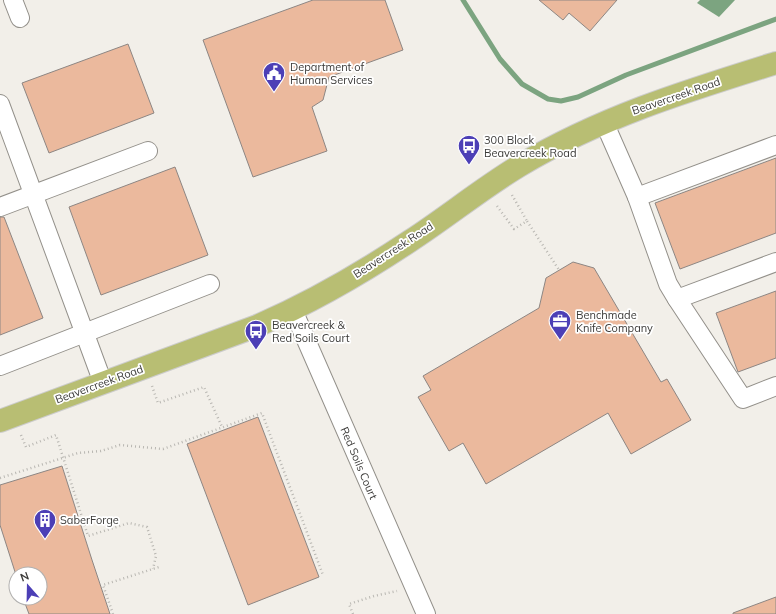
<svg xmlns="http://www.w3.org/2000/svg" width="776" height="614" font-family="Mulish,sans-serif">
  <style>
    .water { fill: #7ca480 }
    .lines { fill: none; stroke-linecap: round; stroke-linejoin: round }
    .stream { stroke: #7ca480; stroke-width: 5 }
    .building { fill: #ebb99d; stroke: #8d8683 }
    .minor-casing { stroke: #93908a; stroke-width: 20 }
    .major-casing { stroke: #cccccb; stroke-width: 24 }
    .path { stroke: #b9b7b2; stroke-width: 2.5; stroke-dasharray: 1 3; stroke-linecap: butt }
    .minor { stroke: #fff; stroke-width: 18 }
    .major { stroke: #b8be73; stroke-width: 22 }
    .labels { text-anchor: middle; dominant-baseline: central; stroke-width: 3.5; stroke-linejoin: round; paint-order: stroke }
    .poi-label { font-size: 11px; fill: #3b3a38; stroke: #fff; text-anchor: start }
    .street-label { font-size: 11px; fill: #3b3a38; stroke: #fff }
  </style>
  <rect width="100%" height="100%" fill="#f2efe9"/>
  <polygon class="water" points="700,0 735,0 719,17 697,3"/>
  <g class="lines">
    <polyline class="stream" points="463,0 500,59 522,84 548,99 561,101 578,97 626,75 776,19"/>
  </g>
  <g class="building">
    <polygon points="313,0 385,0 403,50 329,77 323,100 312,107 327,151 253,177 203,40"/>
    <polygon points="539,0 617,0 590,31 569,13 563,20"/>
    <polygon points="128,44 154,113 49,153 22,83"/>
    <polygon points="776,158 776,233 680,269 655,203"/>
    <polygon points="175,167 208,255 101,295 69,207"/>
    <polygon points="0,217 4,217 43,318 0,335"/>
    <polygon points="573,262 594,268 661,382 667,379 691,420 631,454 608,413 486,484 463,443 449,451 418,397 431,390 423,376 539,308 546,278"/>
    <polygon points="776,291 776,358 738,372 716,313"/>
    <polygon points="258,417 319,577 248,605 187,444"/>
    <polygon points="62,466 92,560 110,614 29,614 23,598 40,598 40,574 16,575 0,525 0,485"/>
    <polygon points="776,597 776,614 733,614 733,613"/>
  </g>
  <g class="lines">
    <g class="minor-casing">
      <g id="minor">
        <polyline points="13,0 20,18"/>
        <polyline points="0,104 103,383"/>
        <polyline points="604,122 637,197 668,284 677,299 743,399 776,386"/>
        <polyline points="637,197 776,145"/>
        <polyline points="0,207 148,151"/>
        <polyline points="677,299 776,262"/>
        <polyline points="293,310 426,614"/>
        <polyline points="0,366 210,284"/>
      </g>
    </g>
    <g class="major-casing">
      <path id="major" d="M0 421 257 326C310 303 362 273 410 241 447 217 481 189 519 166 601 117 686 91 776 63"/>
    </g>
    <g class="path">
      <polyline points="512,195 527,221"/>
      <polyline points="497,206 514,229 527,221 559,270"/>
      <polyline points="152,386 158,403 204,387 222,427"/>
      <polyline points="21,435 26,447 56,435 88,536 129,523 147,527 156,556 153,569"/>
      <polyline points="0,478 78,453 101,451 120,445 163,449 262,413 323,575"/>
      <polyline points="113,614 103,585 159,567"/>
      <polyline points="353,614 349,604 374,596 397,591"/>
    </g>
    <use href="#minor" class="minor"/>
    <use href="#major" class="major"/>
  </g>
  <defs>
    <g id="civic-pin" transform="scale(1.15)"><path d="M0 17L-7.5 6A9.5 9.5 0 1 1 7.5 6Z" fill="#4c3fb6" stroke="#fff"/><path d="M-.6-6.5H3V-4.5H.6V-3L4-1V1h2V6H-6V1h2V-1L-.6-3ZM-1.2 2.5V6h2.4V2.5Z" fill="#fff"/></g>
    <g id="bus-pin" transform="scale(1.15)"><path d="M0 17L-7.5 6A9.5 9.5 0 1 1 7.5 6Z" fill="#4c3fb6" stroke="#fff"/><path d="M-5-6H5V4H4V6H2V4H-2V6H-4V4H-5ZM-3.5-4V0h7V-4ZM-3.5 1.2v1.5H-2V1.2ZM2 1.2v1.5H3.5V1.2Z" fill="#fff"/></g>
    <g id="office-pin" transform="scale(1.15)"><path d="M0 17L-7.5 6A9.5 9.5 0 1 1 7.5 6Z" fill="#4c3fb6" stroke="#fff"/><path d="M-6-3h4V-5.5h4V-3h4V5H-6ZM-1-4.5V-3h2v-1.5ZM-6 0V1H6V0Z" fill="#fff"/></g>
    <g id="building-pin" transform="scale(1.15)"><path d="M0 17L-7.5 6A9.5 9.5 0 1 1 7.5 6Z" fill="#4c3fb6" stroke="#fff"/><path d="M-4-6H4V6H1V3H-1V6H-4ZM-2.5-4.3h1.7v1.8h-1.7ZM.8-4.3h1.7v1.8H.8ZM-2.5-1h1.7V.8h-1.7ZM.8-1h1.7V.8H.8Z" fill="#fff"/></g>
  </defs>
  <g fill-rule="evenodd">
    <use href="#civic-pin" x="274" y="73"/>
    <use href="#bus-pin" x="469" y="146"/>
    <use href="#office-pin" x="560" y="321"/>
    <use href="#bus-pin" x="256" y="331"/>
    <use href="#building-pin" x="45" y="520"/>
  </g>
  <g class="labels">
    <g class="poi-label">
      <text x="290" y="67">Department of<tspan x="290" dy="13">Human Services</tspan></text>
      <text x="484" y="140">300 Block<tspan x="484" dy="13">Beavercreek Road</tspan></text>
      <text x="576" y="315">Benchmade<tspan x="576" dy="13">Knife Company</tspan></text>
      <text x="272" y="325">Beavercreek &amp;<tspan x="272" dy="13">Red Soils Court</tspan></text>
      <text x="60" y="520">SaberForge</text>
    </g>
    <g class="street-label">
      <text transform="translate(676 96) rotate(-19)">Beavercreek Road</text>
      <text transform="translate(393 250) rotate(-33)">Beavercreek Road</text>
      <text transform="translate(99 384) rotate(-20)">Beavercreek Road</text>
      <text transform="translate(359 463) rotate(67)">Red Soils Court</text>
    </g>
  </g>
  <g transform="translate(28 586) rotate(340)"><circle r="19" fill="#ffffff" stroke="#b1b0af"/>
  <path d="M0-3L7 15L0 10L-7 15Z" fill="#4c3fb6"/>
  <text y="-6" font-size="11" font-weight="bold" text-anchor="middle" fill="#3b3a38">N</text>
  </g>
</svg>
